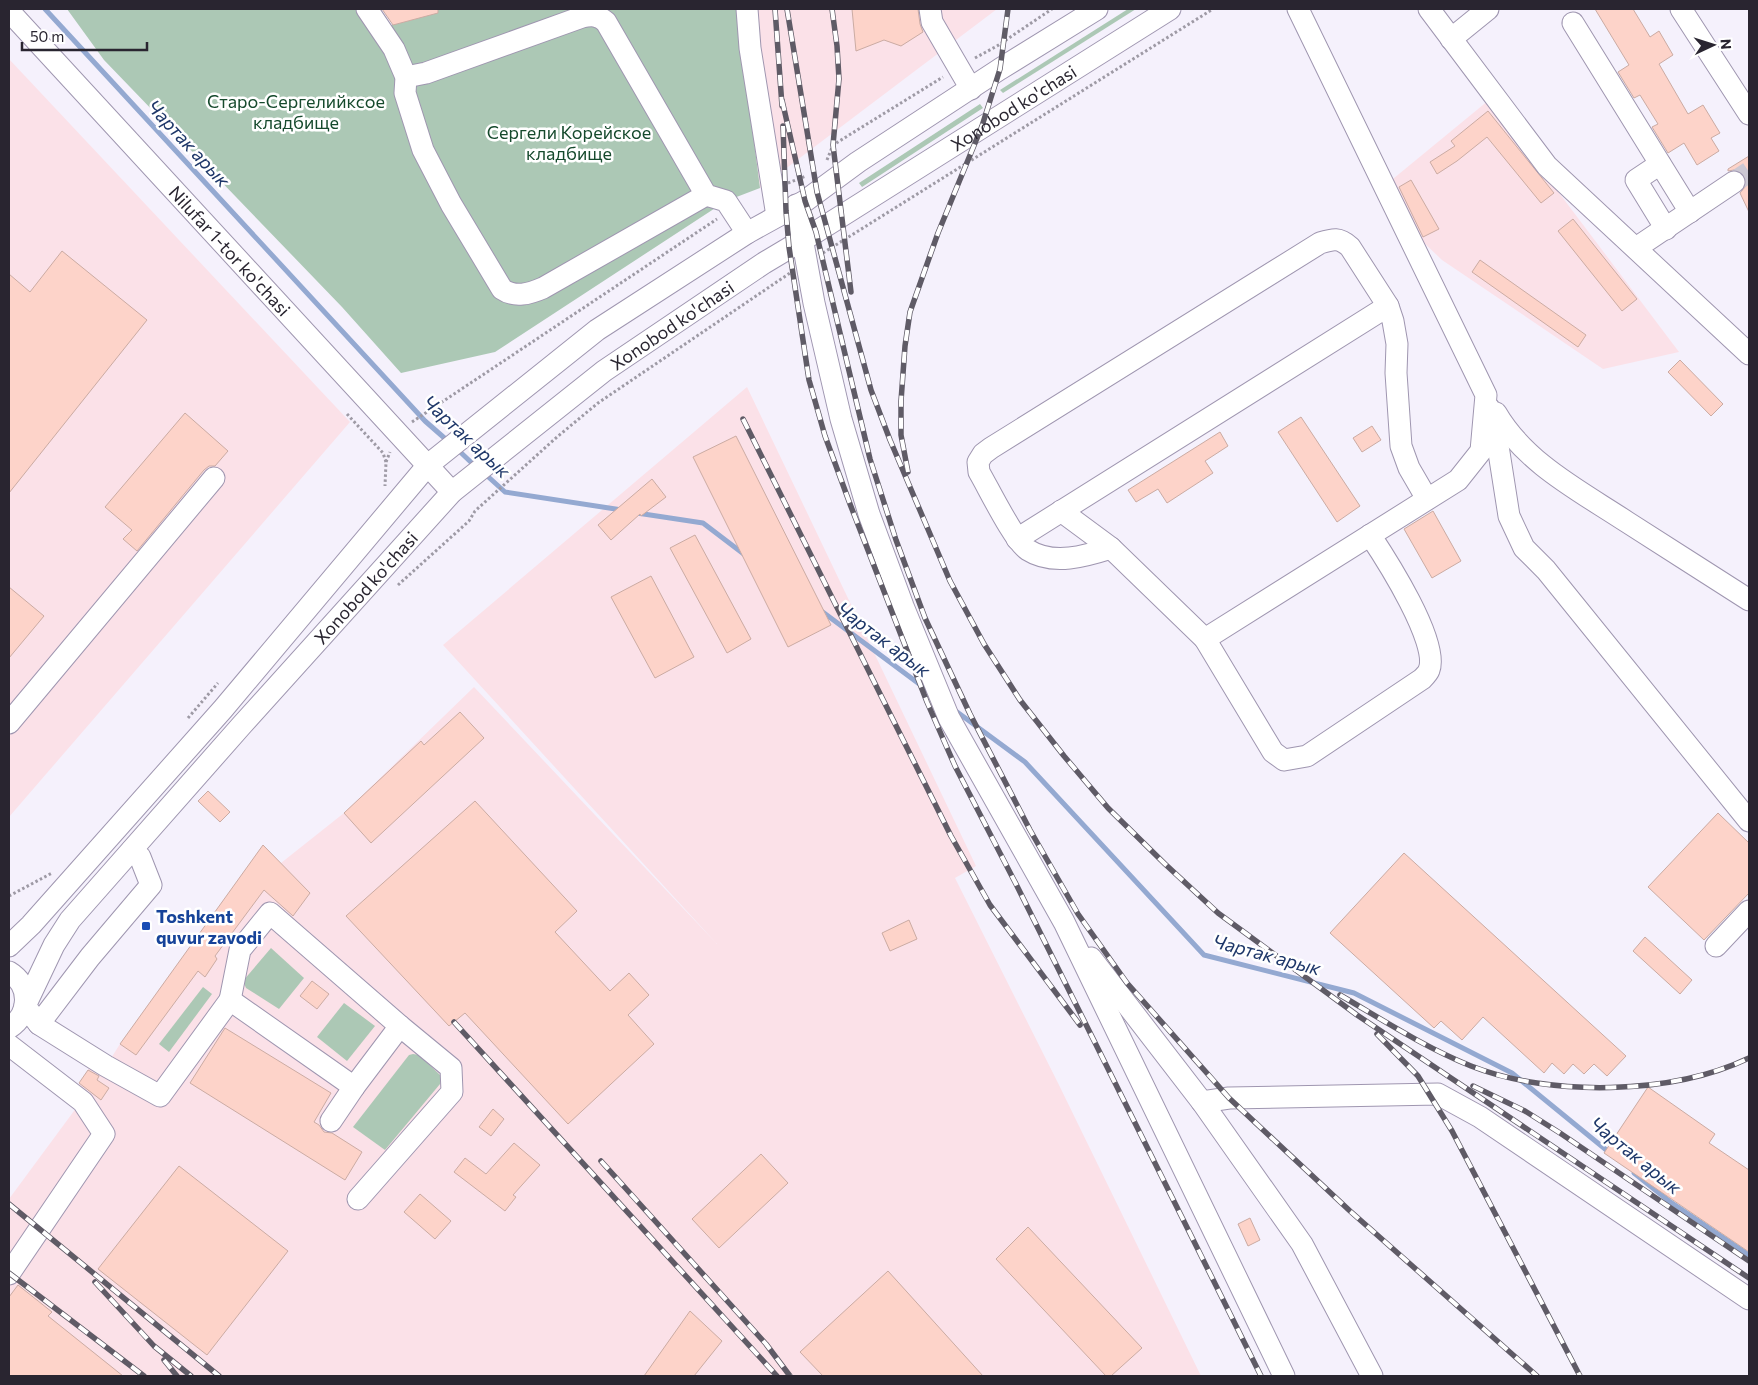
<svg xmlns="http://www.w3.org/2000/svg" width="1758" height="1385" font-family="Commissioner,sans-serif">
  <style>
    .industrial { fill: #fbe1e8 }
    .green { fill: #acc8b5 }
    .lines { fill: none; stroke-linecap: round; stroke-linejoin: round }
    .stream { stroke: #94a9d1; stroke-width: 5 }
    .building { fill: #fdd3c9; stroke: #cbaba3 }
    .minor-tunnel { stroke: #ccc8d3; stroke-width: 21; stroke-dasharray: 21 11; stroke-linecap: butt }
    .minor-casing { stroke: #9f96b0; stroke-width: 23 }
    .path { stroke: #9e9aa5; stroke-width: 3; stroke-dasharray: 2.5 2.5; stroke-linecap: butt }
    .minor { stroke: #fff; stroke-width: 21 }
    .rail-casing { stroke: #5f5b66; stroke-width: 5.5 }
    .rail { stroke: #fff; stroke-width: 4; stroke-dasharray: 11; stroke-linecap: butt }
    .transit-dot { fill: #1a4fb4; stroke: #fff; stroke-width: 2 }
    .labels { text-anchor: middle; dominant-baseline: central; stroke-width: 5; stroke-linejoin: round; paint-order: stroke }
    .park-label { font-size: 18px; fill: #164a2d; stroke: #fff }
    .street-label { font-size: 18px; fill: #292530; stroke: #fff }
    .transit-label { font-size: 18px; font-weight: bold; fill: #164399; stroke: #fff; text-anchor: start }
    .water-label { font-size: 19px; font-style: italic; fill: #1e3769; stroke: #fff }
  </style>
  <rect width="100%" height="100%" fill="#f5f1fc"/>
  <g class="industrial">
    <polygon points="737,9 997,9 760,188"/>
    <polygon points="9,59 350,422 9,817"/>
    <polygon points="1489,100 1679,352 1603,369 1442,260 1420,239 1388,183"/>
    <polygon points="747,387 976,866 955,878 1058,1083 1201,1376 9,1376 9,1199 88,1092 78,1085 90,1067 101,1074 120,1044 263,845 281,863 344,813 474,687 717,944 443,645"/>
  </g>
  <g class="green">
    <polygon points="67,9 378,9 388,26 411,20 430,9 737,9 760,188 726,201 495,352 401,373 342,307 104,60"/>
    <polygon points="1128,9 1136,9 1003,93 1000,90"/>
    <polygon points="980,104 983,108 862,187 859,183"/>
    <polygon points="271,948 304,978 279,1009 246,988 243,981"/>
    <polygon points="203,987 212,994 169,1052 159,1044"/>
    <polygon points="344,1003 375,1026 347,1061 317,1037"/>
    <polygon points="413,1054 419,1055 438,1073 441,1076 440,1084 385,1150 353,1127 409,1055"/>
  </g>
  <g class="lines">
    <g class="stream">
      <polyline points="45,9 425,421 449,442"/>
      <polyline points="456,448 475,466"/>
      <polyline points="484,473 505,492 622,510"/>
      <polyline points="637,513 703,523 745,555"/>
      <polyline points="820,610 930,692"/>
      <polyline points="953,709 1025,762 1204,955 1354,993 1512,1073 1610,1153"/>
      <polyline points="1634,1173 1669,1201 1749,1255"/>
    </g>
  </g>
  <g class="building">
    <polygon points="382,9 438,9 438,13 393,25"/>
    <polygon points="852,9 918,9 920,24 923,32 901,46 884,40 856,51"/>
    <polygon points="1595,9 1633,9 1650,37 1659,31 1673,55 1659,64 1688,114 1703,105 1720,133 1711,138 1719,151 1697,165 1684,143 1668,153 1652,127 1658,124 1640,95 1634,98 1618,72 1629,65"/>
    <polygon points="1488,111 1554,193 1541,203 1487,137 1457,161 1437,174 1430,162 1455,146 1451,141"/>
    <polygon points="1749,156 1749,212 1740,193 1745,187 1746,181 1745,175 1739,171 1734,170 1728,171 1728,169"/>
    <polygon points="1411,180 1439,229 1423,237 1399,187"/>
    <polygon points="1573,219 1637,299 1622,311 1558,231"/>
    <polygon points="62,251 147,320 9,493 9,274 30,292"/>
    <polygon points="1480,260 1586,335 1578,347 1472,272"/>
    <polygon points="1680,360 1723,404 1711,416 1668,372"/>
    <polygon points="185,413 228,451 215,466 209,466 204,470 137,551 123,539 132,530 105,507"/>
    <polygon points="1301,417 1360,506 1337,522 1278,432"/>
    <polygon points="1372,426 1381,440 1362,452 1353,438"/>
    <polygon points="1220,432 1228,446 1205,461 1213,473 1167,503 1158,489 1136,502 1128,490"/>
    <polygon points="736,436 831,625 788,647 693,457"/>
    <polygon points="652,479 666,497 641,516 640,514 611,540 598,525"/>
    <polygon points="1433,511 1461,561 1432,578 1404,529"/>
    <polygon points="695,535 751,639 727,653 670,548"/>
    <polygon points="651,576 694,657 655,678 611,597"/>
    <polygon points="9,587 44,616 9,658"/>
    <polygon points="460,712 484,738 371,843 344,813 421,741 424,745"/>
    <polygon points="208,791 230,812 220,822 198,801"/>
    <polygon points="475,801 577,911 555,932 610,991 629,973 649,995 628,1015 654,1044 568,1124 465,1013 449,1026 346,916"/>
    <polygon points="1718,813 1749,843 1749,893 1704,940 1648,887"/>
    <polygon points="263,845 310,893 293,916 264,890 215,956 217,959 205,977 198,971 136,1055 120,1044"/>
    <polygon points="1404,853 1626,1056 1607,1076 1594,1064 1584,1074 1573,1064 1564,1074 1552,1063 1544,1073 1483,1017 1462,1040 1441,1021 1434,1028 1330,933"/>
    <polygon points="909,920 917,939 890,951 882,933"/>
    <polygon points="1645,937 1692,980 1680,994 1633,951"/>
    <polygon points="312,981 329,994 317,1009 300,996"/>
    <polygon points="225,1028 331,1093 314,1122 319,1125 324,1132 332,1133 362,1152 345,1180 190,1083"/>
    <polygon points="88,1070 99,1076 97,1080 109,1088 101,1100 79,1083"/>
    <polygon points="1648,1087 1715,1134 1709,1143 1749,1170 1749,1252 1604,1153"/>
    <polygon points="493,1109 504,1119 491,1136 479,1127"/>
    <polygon points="514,1143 540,1165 513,1195 516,1197 505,1211 454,1172 465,1158 486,1174"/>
    <polygon points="761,1154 788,1183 719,1248 692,1219"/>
    <polygon points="179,1166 288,1251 207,1355 98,1269"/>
    <polygon points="420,1194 451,1221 435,1239 404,1212"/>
    <polygon points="1250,1218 1260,1240 1248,1246 1238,1224"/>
    <polygon points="1028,1227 1142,1348 1111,1376 1106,1376 996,1259"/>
    <polygon points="888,1271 983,1376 823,1376 800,1352"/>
    <polygon points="18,1285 52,1312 48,1316 123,1376 9,1376 9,1297"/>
    <polygon points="690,1311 722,1341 694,1376 644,1376"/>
  </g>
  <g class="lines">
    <polyline class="minor-tunnel" points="1734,182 1749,172"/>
    <g class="minor-casing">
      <g id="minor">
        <path d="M367 9 394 49 406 77 405 93 423 150 451 204 502 289C515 298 529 294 543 288L706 195"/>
        <polyline points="747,9 750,48 777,216"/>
        <polyline points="930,9 932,22 971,89"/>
        <polyline points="1429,9 1547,166 1749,354"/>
        <polyline points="1681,9 1749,114"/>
        <path id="s1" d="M9 11 452 492"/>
        <polyline points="1573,23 1690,212"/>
        <polyline points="1451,39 1488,9"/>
        <path d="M406 77 426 73 582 17C592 15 598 15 606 22L706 195 726 201 747 233"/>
        <polyline points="1660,164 1636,180 1666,229"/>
        <polyline points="796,205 814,303 841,419 869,514 903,606 949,718 1064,922 1284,1376"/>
        <polyline points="1636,248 1734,182"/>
        <polyline points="1489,408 1495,427 1509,516 1524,548 1546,570 1749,821"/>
        <path d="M1496 413C1525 463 1580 491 1627 522 1668 548 1708 574 1749 600"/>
        <polyline points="1061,511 1111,548 1205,639 1458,480 1481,451 1486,395 1298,9"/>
        <polyline points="1017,539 1388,306"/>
        <path d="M1111 548C1086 556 1053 566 1028 550 1014 541 989 489 979 472L978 462 983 454 991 448 1320 243C1333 239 1339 237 1350 247L1388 306 1393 321 1397 344 1396 373 1401 446 1409 468 1427 499"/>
        <path d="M1205 639 1273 752 1284 760 1307 756 1422 679C1424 677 1428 673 1429 670 1440 643 1386 559 1370 535"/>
        <polyline points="9,723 214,478"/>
        <polyline points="9,946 31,925 223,709 428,465 597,330 747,233 805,201 858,162 1000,69 1097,9"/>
        <polyline points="1716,946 1749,911"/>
        <polyline points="1091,958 1202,1102 1302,1244 1372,1376"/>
        <path d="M9 972C31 985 31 1014 9 1028"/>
        <polyline points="230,1000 240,950 270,913 400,1026"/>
        <polyline points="39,1024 90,957 151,885 140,857 132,850"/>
        <polyline points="9,1045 83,1102 104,1134 9,1274"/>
        <polyline points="1202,1102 1229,1098 1438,1094 1480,1117 1749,1299"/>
        <polyline points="331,1121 354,1087"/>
        <path id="s2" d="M358 1199 452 1092 451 1068 400 1026 354 1087 230 1000 160 1096 106 1066 39 1024 25 1006 54 945 70 920 241 726 452 492 604 371 764 263 816 232 1170 9"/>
      </g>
    </g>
    <g class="path">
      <polyline points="975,58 997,46 1052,9"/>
      <polyline points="827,160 833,145 943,77"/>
      <polyline points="788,183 806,176"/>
      <polyline points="823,253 1213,9"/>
      <polyline points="347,414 383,453 386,462 385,486"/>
      <polyline points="412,422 717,219"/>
      <polyline points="386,462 390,452"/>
      <polyline points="398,585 469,521 475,511 557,437 598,403 790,273"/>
      <polyline points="188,718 218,683"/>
      <polyline points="9,896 52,873"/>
    </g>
    <use href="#minor" class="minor"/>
    <g class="rail-casing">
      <g id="rail">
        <polyline points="775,9 782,106"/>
        <polyline points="787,9 817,192 871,390 890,440 950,581 984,644 1020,700 1064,756 1108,808 1165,864 1218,913 1357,1015 1749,1278"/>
        <polyline points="832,9 837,46 839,79 833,145 851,292"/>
        <polyline points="782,100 805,201 816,232 870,459 896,540 925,618 970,714 1030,830 1078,914 1127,983 1229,1098 1350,1211 1537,1376"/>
        <polyline points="783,126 786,211 789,247 809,380 825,436 850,504 927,702 955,766 1016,884 1261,1376"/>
        <polyline points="743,419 951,836 990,905 1080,1025"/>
        <polyline points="908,472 901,435 901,401 905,346 910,312 938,233 982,126 1000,69 1008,9"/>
        <path d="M1340 995C1383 1020 1424 1047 1471 1066 1550 1097 1672 1095 1749 1058"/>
        <polyline points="454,1022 777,1376"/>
        <polyline points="1377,1034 1418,1076 1452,1131 1580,1376"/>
        <polyline points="1473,1086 1525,1111 1560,1133 1749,1261"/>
        <polyline points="601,1161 766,1344 790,1376"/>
        <polyline points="9,1204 219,1376"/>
        <polyline points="9,1273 144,1376"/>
        <polyline points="95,1282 154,1346 191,1376"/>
        <polyline points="164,1360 177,1376"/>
      </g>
    </g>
    <use href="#rail" class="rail"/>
  </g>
  <rect class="transit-dot" x="141" y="921" width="10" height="10" rx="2.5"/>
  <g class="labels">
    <g class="park-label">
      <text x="296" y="101">Старо-Сергелийксое<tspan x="296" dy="21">кладбище</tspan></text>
      <text x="569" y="132">Сергели Корейское<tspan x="569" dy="21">кладбище</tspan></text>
    </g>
    <g class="street-label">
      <text stroke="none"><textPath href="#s2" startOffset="2095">Xonobod ko'chasi</textPath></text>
      <text stroke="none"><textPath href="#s1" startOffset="326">Nilufar 1-tor ko'chasi</textPath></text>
      <text stroke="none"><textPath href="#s2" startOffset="1690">Xonobod ko'chasi</textPath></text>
      <text stroke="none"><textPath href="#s2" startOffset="1285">Xonobod ko'chasi</textPath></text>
    </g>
    <g class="transit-label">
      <text x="156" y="916">Toshkent<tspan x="156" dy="21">quvur zavodi</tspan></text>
    </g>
    <g class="water-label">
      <text transform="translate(189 143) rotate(47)">Чартак арык</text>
      <text transform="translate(467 436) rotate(43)">Чартак арык</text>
      <text transform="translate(884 639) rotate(37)">Чартак арык</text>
      <text transform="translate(1267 954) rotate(15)">Чартак арык</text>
      <text transform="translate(1636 1155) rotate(39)">Чартак арык</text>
    </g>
  </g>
  <rect width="1758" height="1385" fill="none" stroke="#292530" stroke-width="20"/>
  <g transform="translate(1713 45) rotate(86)" stroke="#ffffff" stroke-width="4" paint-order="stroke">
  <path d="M0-4L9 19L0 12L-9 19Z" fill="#292530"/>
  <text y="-8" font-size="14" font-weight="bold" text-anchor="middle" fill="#292530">N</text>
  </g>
  <path d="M22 42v8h125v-8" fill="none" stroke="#292530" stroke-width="2.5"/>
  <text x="30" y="42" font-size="15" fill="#292530" stroke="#ffffff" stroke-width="4" paint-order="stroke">50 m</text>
</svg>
